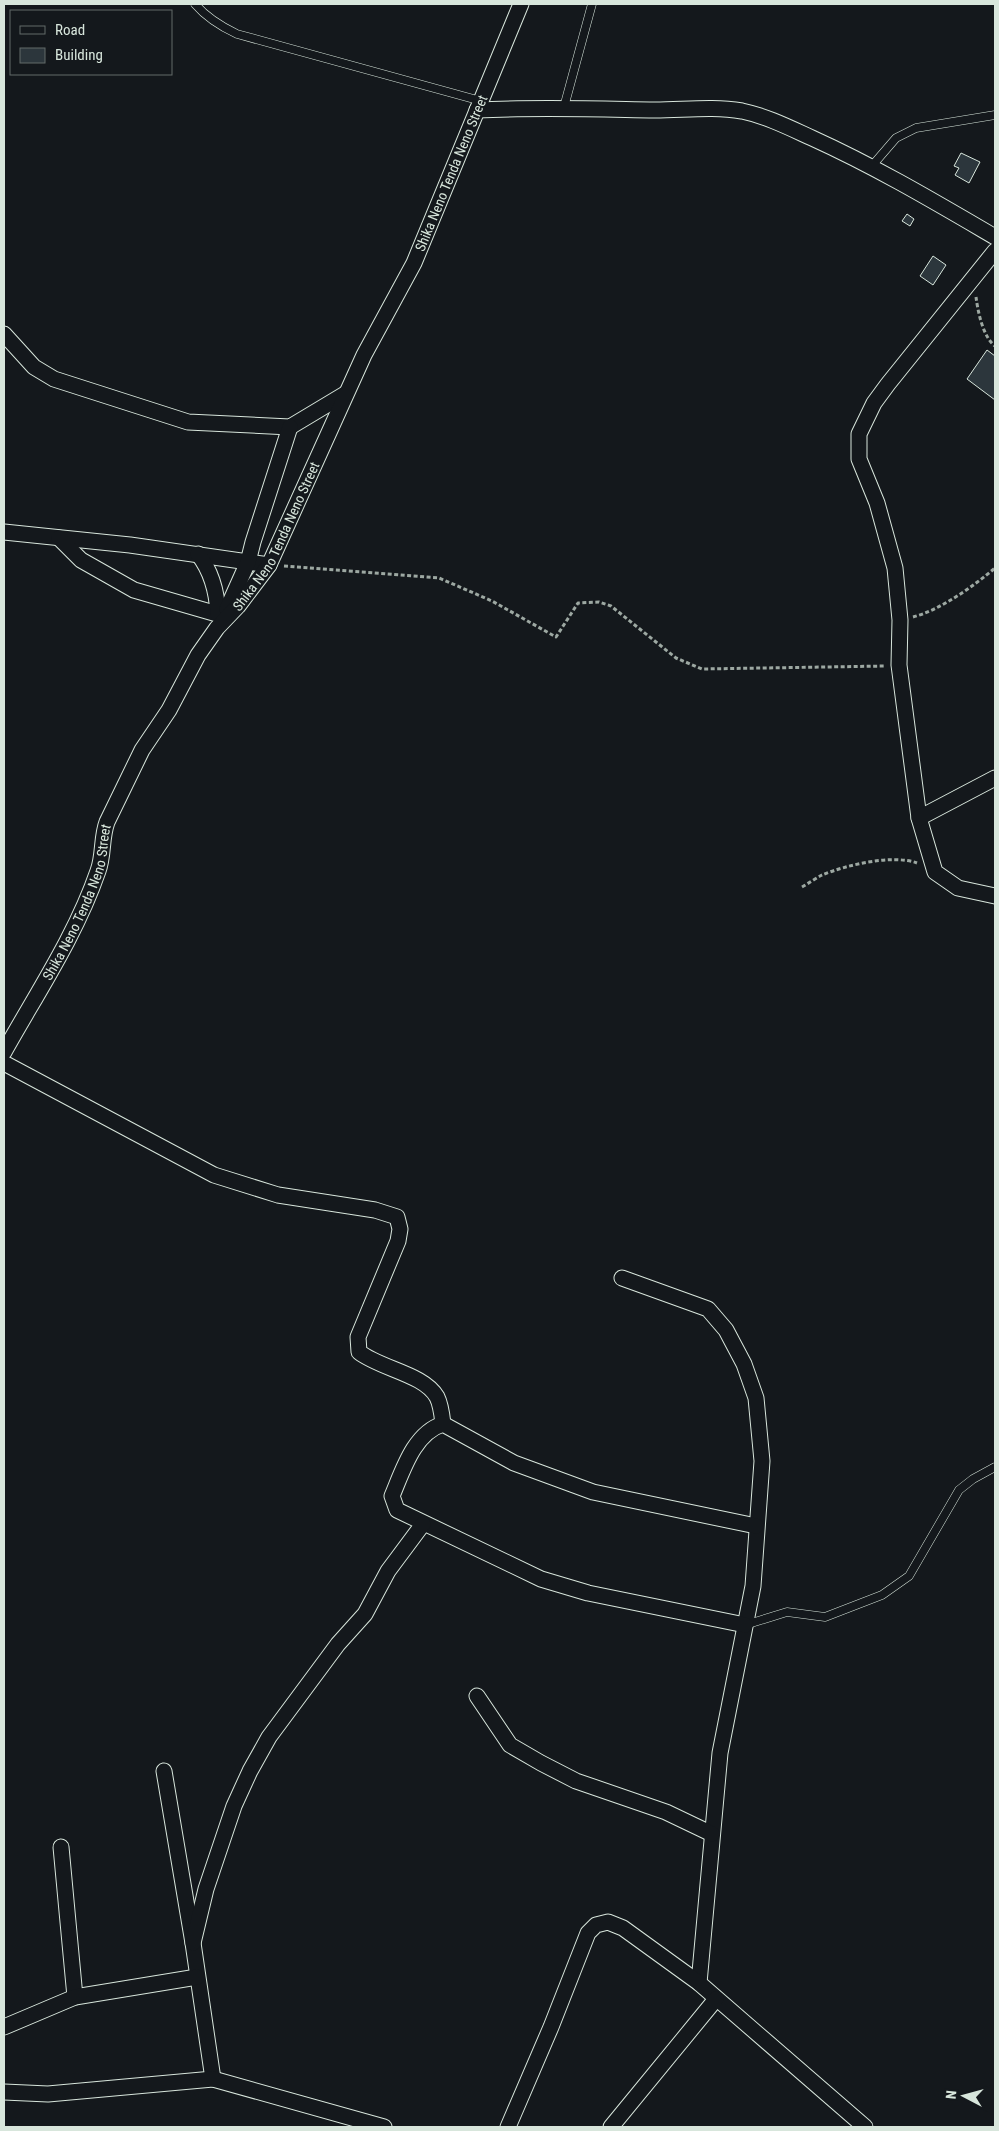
<svg xmlns="http://www.w3.org/2000/svg" width="999" height="2131" font-family="'Roboto Condensed',sans-serif">
  <style>
    .building { fill: #2c363c; stroke: #d8e6dc }
    .lines { fill: none; stroke-linecap: round; stroke-linejoin: round }
    .lane-casing { stroke: #d8e6dc; stroke-width: 9 }
    .street-casing { stroke: #d8e6dc; stroke-width: 17 }
    .path { stroke: #9da8a2; stroke-width: 3; stroke-dasharray: 4 2.5; stroke-linecap: butt }
    .lane { stroke: #14181c; stroke-width: 8 }
    .street { stroke: #14181c; stroke-width: 15 }
    .labels { text-anchor: middle; dominant-baseline: central; stroke-width: 4; stroke-linejoin: round; paint-order: stroke }
    .street-label { font-size: 14px; fill: #d8e6dc; stroke: #14181c }
  </style>
  <rect width="100%" height="100%" fill="#14181c"/>
  <g class="building">
    <polygon points="961,153 980,162 969,183 955,175 959,168 954,166"/>
    <polygon points="907,214 914,219 910,226 902,221"/>
    <polygon points="933,256 946,265 933,285 920,276"/>
    <polygon points="987,350 995,356 995,400 967,379"/>
  </g>
  <g class="lines">
    <g class="lane-casing">
      <g id="lane">
        <path d="M195 4C207 18 220 26 237 34L481 101"/>
        <polyline points="564,107 592,4"/>
        <polyline points="871,167 896,138 916,128 995,115"/>
        <polyline points="745,1625 787,1612 825,1617 882,1595 909,1576 959,1490 973,1479 995,1467"/>
      </g>
    </g>
    <g class="street-casing">
      <g id="street">
        <path d="M477 110C537 107 596 109 655 110 684 110 713 106 742 111 766 116 790 128 812 138 876 167 935 202 995 237"/>
        <polyline points="995,251 888,384 874,403 859,434 859,459 877,503 895,568 900,620 899,665 919,818 935,872 958,888 995,896"/>
        <polyline points="4,334 34,367 54,379 188,422 290,427 345,394"/>
        <polyline points="4,532 130,545 269,565"/>
        <polyline points="59,538 81,560 134,590 224,616"/>
        <path d="M198 554C212 572 217 592 218 614"/>
        <polyline points="227,609 248,562 253,542 290,427"/>
        <polyline points="919,818 995,778"/>
        <path id="s1" d="M4 1052C37 993 76 935 98 871 104 855 101 838 107 822L142 750 169 710 198 655 217 628 238 606 269 565 364 355 414 263 521 4"/>
        <path d="M4 1063 214 1175 278 1195 375 1210 397 1217 400 1229 398 1241 358 1337 359 1352C381 1369 424 1374 437 1397 441 1405 442 1415 443 1424"/>
        <polyline points="622,1278 708,1309 726,1330 744,1364 756,1398 762,1461 753,1586 720,1753 699,1983"/>
        <path d="M745 1625 588 1593 541 1579 397 1510 392 1496C403 1470 414 1433 443 1424L514 1463 593 1492 756 1526"/>
        <polyline points="477,1696 510,1745 541,1763 576,1781 666,1812 712,1834"/>
        <polyline points="164,1771 193,1943 213,2079"/>
        <polyline points="61,1847 75,1997"/>
        <polyline points="193,1943 206,1889 234,1806 250,1771 269,1737 338,1644 365,1614 388,1571 423,1524"/>
        <polyline points="4,2027 75,1997 197,1977"/>
        <polyline points="4,2092 48,2094 213,2079 384,2127"/>
        <polyline points="508,2127 551,2027 588,1933 596,1925 608,1922 623,1928 699,1983 865,2127"/>
        <polyline points="611,2127 716,1999"/>
      </g>
    </g>
    <g class="path">
      <path d="M976 297C978 312 983 337 995 346"/>
      <polyline points="284,566 439,578 492,601 556,637 578,603 599,602 611,606 676,658 702,669 886,666"/>
      <path d="M913 617C940 610 974 586 995 568"/>
      <path d="M802 887C809 883 816 878 822 875 846 865 893 854 917 863"/>
    </g>
    <use href="#lane" class="lane"/>
    <use href="#street" class="street"/>
  </g>
  <g class="labels">
    <g class="street-label">
      <text stroke="none"><textPath href="#s1" startOffset="992">Shika Neno Tenda Neno Street</textPath></text>
      <text stroke="none"><textPath href="#s1" startOffset="588">Shika Neno Tenda Neno Street</textPath></text>
      <text stroke="none"><textPath href="#s1" startOffset="168">Shika Neno Tenda Neno Street</textPath></text>
    </g>
  </g>
  <rect width="999" height="2131" fill="none" stroke="#d8e6dc" stroke-width="10"/>
  <rect x="10" y="10" width="162" height="65" fill="#14181c" stroke="#626a69"/>
  <rect x="20" y="26" width="25" height="8" fill="#14181c" stroke="#626a69"/>
  <text x="55" y="35" font-size="15" fill="#d8e6dc">Road</text>
  <rect x="20" y="48" width="25" height="15" fill="#2c363c" stroke="#626a69"/>
  <text x="55" y="60" font-size="15" fill="#d8e6dc">Building</text>
  <g transform="translate(964 2096) rotate(276)" stroke="#14181c" stroke-width="4" paint-order="stroke">
  <path d="M0-4L9 19L0 12L-9 19Z" fill="#d8e6dc"/>
  <text y="-8" font-size="14" font-weight="bold" text-anchor="middle" fill="#d8e6dc">N</text>
  </g>
</svg>
